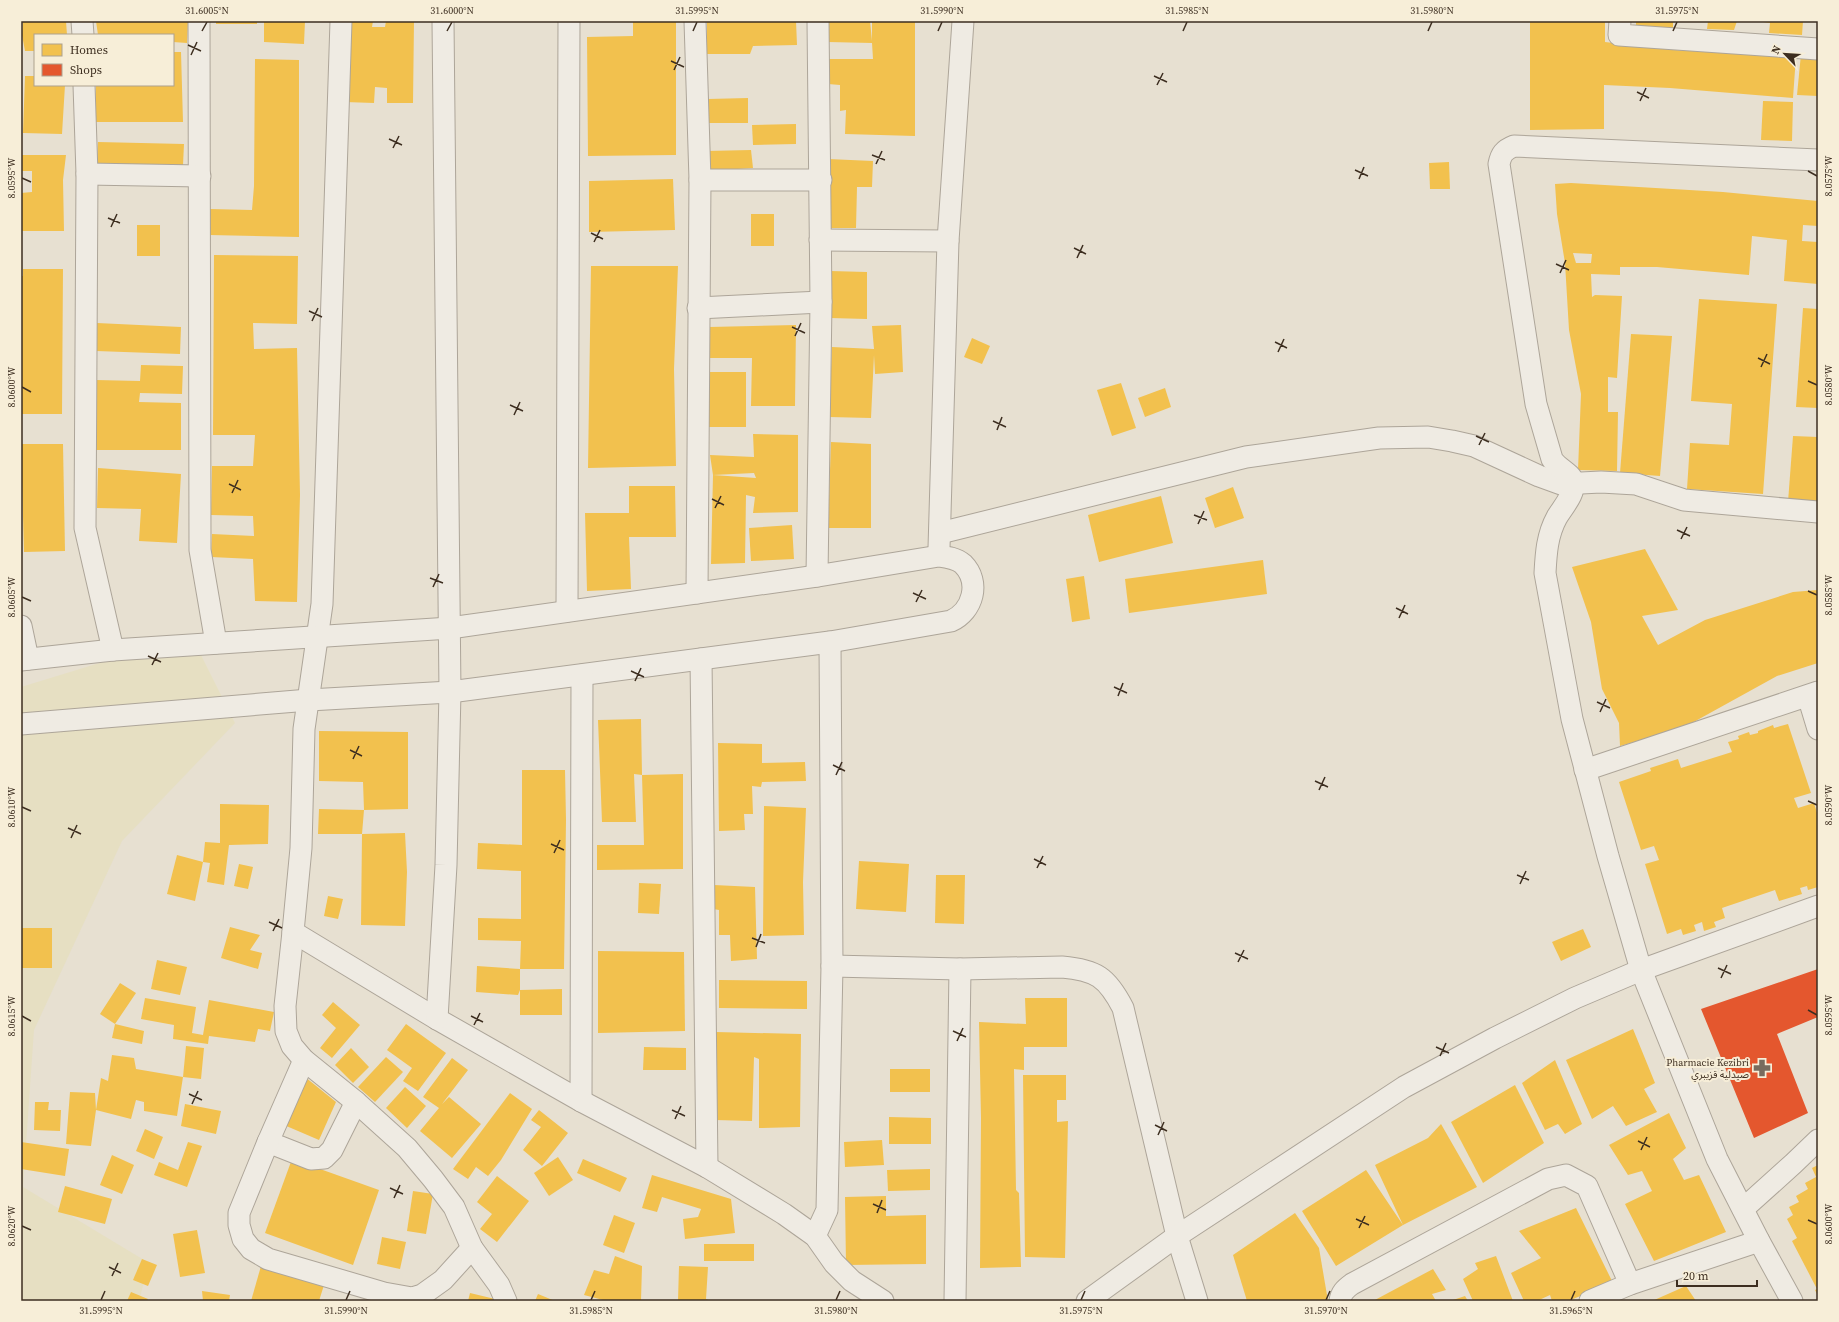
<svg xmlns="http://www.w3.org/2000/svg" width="1839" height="1322" font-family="'Source Serif 4','Noto Sans Arabic',serif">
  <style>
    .farmland { fill: #e6dfc2 }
    .homes { fill: #f2c14e; fill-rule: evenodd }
    .shops { fill: #e4572e }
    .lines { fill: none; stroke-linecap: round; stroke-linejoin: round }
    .street-casing { stroke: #ada599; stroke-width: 23 }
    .street { stroke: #efebe3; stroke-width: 21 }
    .ticks { fill: none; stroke: #3d2e20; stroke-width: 1.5 }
    .labels { text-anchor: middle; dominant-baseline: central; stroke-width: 4; stroke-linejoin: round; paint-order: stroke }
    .poi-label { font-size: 10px; fill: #3d2e20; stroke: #f7eed8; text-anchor: end }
    .neatline { fill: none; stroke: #3d2e20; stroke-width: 1.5 }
    .ticks-label { font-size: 10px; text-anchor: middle; fill: #3d2e20 }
  </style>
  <rect width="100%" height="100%" fill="#e7e0d1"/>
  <polygon class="farmland" points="191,635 235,723 122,841 34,1030 23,1187 149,1263 139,1301 21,1301 21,687"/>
  <g class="homes">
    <polygon points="23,21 66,21 67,35 35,35 35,51 25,51 22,35"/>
    <polygon points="96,21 188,21 187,43 173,42 173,35 98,35"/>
    <rect x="216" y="21" width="41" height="3"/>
    <polygon points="264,21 305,21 304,44 264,42"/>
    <polygon points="345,21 373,21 372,27 385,27 386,21 414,21 413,103 387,103 387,88 375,87 374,103 345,102"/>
    <polygon points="633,21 676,21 676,155 588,156 587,37 633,36"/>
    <polygon points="707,21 796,21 797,45 753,46 750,54 707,54"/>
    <polygon points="828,21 870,21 872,41 872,21 915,21 915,136 845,134 846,110 840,111 840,85 828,84 829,59 873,59 872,43 828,42"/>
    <polygon points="1530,21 1605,21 1605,42 1673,50 1796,56 1793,98 1670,88 1604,85 1604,129 1530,130"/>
    <rect x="1636" y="21" width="37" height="8"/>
    <polygon points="1708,21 1737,21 1734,30 1707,29"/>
    <polygon points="1756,21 1803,21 1802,35 1769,33 1770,23"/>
    <polygon points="173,52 181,52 183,122 94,122 96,85 173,85"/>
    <polygon points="1801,54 1818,55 1818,96 1797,95"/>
    <polygon points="255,59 299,60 299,237 209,235 210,209 252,210 254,186"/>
    <polygon points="25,76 35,76 35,85 65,85 62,134 23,133"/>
    <polygon points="748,98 748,123 708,123 708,99"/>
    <polygon points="1763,101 1793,102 1792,141 1761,140"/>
    <polygon points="796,124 796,144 753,145 752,125"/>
    <polygon points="98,142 184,144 183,165 97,164"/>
    <polygon points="751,150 753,168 707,171 706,151"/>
    <polygon points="21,155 66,155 63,180 64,231 21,231 21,193 32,192 32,171 21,171"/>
    <polygon points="828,159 873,161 872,187 857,187 856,228 828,228"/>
    <polygon points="1449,162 1450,189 1430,189 1429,163"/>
    <polygon points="673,179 675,230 589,232 589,181"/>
    <path d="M1571 183 1723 192 1818 201V226L1803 225 1802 241 1818 242V284L1784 281 1787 240 1752 236 1749 275 1657 267H1620V275L1591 274 1592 297 1595 295 1622 296 1617 378 1608 377V412H1618L1617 471 1578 470 1581 394 1569 330 1565 263 1557 214 1555 184ZM1573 253 1592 254 1591 263H1576Z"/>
    <rect x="751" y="214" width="23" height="32"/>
    <rect x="137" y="225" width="23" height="31"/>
    <polygon points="214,255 298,256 297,324 253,323 254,349 297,348 300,495 297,602 255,601 253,559 211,557 212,534 254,536 253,516 211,515 212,466 253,466 255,435 213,435"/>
    <polygon points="591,266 678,266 674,369 676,466 588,468"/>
    <polygon points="23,269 63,269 62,414 21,414 21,276 23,276"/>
    <polygon points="830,271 867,272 867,319 830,318"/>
    <polygon points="1699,299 1777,304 1763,494 1687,489 1690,443 1729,445 1732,404 1691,401"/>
    <polygon points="1803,308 1818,309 1818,408 1796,407"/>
    <polygon points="97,323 181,327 180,354 96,351"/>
    <polygon points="796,325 795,406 751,406 752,358 710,358 709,327"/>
    <polygon points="901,325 903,372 875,374 874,355 871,418 829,417 832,347 874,349 872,326"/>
    <polygon points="1631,334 1672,336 1660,476 1620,473"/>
    <polygon points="972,338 990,346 982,364 964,357"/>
    <polygon points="141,365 183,366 182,394 140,393 139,402 181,403 181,450 94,450 96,380 140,381"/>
    <rect x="709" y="372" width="37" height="55"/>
    <polygon points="1121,383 1136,428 1112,436 1097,390"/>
    <polygon points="1165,388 1171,407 1145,417 1138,398"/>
    <path d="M753 434 798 435V512L753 513 755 497 746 495 745 563 711 564 713 475 710 455 754 457ZM754 473 756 478 713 475Z"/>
    <polygon points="1793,436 1818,437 1818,504 1788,502"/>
    <polygon points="831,442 871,444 871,528 828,528"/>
    <polygon points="21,444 63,444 65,551 24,552"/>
    <polygon points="98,468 181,474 177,543 139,541 141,509 97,508"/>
    <polygon points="629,486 675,486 676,537 629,537 631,589 587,591 585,513 629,513"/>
    <polygon points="1233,487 1244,518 1215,528 1205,498"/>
    <polygon points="1161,496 1173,543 1099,562 1088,515"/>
    <polygon points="792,525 794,559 751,561 749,528"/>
    <polygon points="1645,549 1678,610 1642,616 1658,645 1705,620 1793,592 1818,590 1818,663 1777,676 1681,729 1620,746 1619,723 1602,689 1591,622 1572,567"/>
    <polygon points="1263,560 1267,594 1129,613 1125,579"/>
    <polygon points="1084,576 1090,619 1072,622 1066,579"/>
    <polygon points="641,719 642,775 634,774 636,822 602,822 598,720"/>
    <polygon points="1788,724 1811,793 1794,798 1798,808 1814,803 1818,816 1818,887 1808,890 1807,886 1800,888 1802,894 1779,901 1775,890 1722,908 1725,918 1714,922 1716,927 1704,931 1702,922 1694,925 1696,931 1683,935 1681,929 1667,934 1645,864 1659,860 1654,846 1641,850 1619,782 1651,771 1650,768 1678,759 1681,768 1732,752 1728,742 1739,739 1738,736 1749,732 1750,735 1758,733 1758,731 1773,725 1774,728"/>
    <polygon points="319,731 408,732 408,809 364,810 363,782 319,781"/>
    <polygon points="718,743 762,744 762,763 805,762 806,781 762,782 761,787 752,786 753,814 744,814 745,830 719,831"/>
    <polygon points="522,770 565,770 566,820 564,969 520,969 521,941 478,940 478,918 521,919 521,871 477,869 478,843 522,845"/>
    <polygon points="683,774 683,869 597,870 597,845 644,845 642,775"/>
    <polygon points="220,804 269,805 268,844 229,845 224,885 207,882 210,863 203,862 205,842 220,843"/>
    <polygon points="764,806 806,808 803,882 804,935 763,936"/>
    <polygon points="319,809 364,810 362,834 405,833 407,872 405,926 361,925 362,834 318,834"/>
    <polygon points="177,855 203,862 195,901 167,894"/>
    <polygon points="859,861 909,864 906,912 856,909"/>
    <polygon points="239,864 253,867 248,889 234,886"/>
    <polygon points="936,875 965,875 964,924 935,923"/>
    <polygon points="639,883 661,884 659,914 638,913"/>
    <polygon points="714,885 755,887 757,959 731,961 730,935 719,935 719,910 713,909"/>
    <polygon points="328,896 343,899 338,919 324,916"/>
    <polygon points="230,927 260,935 250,950 262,953 258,969 221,958"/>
    <rect x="21" y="928" width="31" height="40"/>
    <polygon points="1583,929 1591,947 1561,961 1552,942"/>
    <polygon points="598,951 684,952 685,1031 598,1033"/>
    <polygon points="157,960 187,967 180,995 151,989"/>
    <polygon points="477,966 520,969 520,990 518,995 476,992"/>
    <polygon points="719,980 807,981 807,1009 719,1008"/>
    <polygon points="120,983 136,993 115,1024 144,1031 142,1044 112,1038 115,1024 100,1014"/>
    <polygon points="562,989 562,1015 520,1015 520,990"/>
    <polygon points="145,998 196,1007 192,1033 203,1035 209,1000 274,1012 270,1031 258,1029 255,1042 209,1036 208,1044 173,1039 174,1025 141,1019"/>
    <polygon points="1025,998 1067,998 1067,1047 1024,1047 1024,1070 1014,1069 1016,1190 1019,1193 1021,1267 980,1268 981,1118 979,1022 1026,1024"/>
    <polygon points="333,1002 360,1025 332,1058 320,1048 336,1028 322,1015"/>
    <polygon points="406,1024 446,1053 418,1091 403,1081 412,1068 387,1050"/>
    <polygon points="1633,1029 1655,1083 1644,1089 1657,1112 1626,1126 1613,1106 1592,1119 1566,1060"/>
    <polygon points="716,1032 801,1034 800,1127 759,1128 759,1059 754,1057 752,1121 715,1120"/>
    <polygon points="186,1046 204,1048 201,1079 183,1077 177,1116 144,1111 144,1102 136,1100 131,1119 96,1110 91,1146 66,1144 70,1092 95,1093 96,1110 101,1078 108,1081 112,1055 134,1058 136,1069 183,1077"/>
    <polygon points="644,1047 686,1048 686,1070 643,1070"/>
    <polygon points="351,1048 369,1067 353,1083 335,1065"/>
    <polygon points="386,1057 403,1072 375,1102 358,1087"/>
    <polygon points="452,1058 468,1070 442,1104 449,1097 481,1124 452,1158 420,1131 439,1108 423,1097"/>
    <polygon points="1555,1060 1582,1124 1565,1134 1558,1124 1545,1130 1522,1083"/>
    <rect x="890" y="1069" width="40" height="23"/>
    <polygon points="1023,1075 1066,1075 1066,1100 1057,1100 1057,1122 1068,1121 1065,1258 1025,1257"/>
    <polygon points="305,1077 336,1102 319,1140 284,1125"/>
    <polygon points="1515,1085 1544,1143 1483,1183 1451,1122"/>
    <polygon points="405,1087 426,1106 407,1128 386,1108"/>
    <polygon points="510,1093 532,1109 501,1160 488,1176 476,1167 468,1179 453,1169"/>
    <polygon points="35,1102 49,1102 48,1110 61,1110 60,1131 34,1130"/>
    <polygon points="185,1104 221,1111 216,1134 181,1126"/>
    <polygon points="539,1110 568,1133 542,1166 523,1150 541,1127 531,1120"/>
    <polygon points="1669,1113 1686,1148 1673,1159 1684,1180 1699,1175 1726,1232 1654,1261 1625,1204 1652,1191 1642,1171 1628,1175 1609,1145"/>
    <polygon points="889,1117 931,1118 931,1144 889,1144"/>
    <polygon points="1441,1124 1477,1187 1403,1225 1336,1266 1302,1211 1366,1170 1403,1225 1375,1165 1428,1138"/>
    <polygon points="145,1129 163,1137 154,1159 136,1151"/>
    <polygon points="882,1140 884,1165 845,1167 844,1142"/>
    <polygon points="21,1142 69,1149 65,1176 21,1169"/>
    <polygon points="188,1142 202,1146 187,1187 154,1175 159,1162 178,1170"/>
    <polygon points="112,1155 134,1165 122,1194 100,1185"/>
    <polygon points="558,1157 573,1180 549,1196 534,1173"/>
    <polygon points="292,1159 379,1190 353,1265 265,1233"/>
    <polygon points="583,1159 627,1178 620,1192 577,1173"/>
    <polygon points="1818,1165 1818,1296 1815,1290 1817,1289 1792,1241 1797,1238 1787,1219 1793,1215 1789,1207 1799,1202 1796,1196 1808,1189 1805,1183 1816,1177 1812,1168"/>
    <polygon points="930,1169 930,1190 888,1191 887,1170"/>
    <polygon points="652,1175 731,1199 735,1233 685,1239 683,1219 698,1217 701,1209 662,1197 657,1212 642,1208"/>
    <polygon points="497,1176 529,1201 497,1242 480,1229 492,1214 477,1202"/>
    <polygon points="65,1186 112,1199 105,1224 58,1212"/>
    <polygon points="413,1191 433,1194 426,1234 407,1231"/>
    <polygon points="886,1196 886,1216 926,1215 926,1264 846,1265 845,1197"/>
    <polygon points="1576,1208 1613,1283 1568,1301 1552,1301 1550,1295 1537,1301 1524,1301 1511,1273 1541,1258 1519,1231"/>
    <polygon points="1295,1213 1319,1248 1328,1301 1247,1301 1233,1255"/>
    <polygon points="614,1215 635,1223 624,1253 603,1245"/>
    <polygon points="197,1230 205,1273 180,1277 173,1234"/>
    <polygon points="382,1237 406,1242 400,1269 377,1264"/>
    <rect x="704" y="1244" width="50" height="17"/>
    <polygon points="615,1256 642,1266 641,1301 607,1301 584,1295 594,1270 609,1274"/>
    <polygon points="1496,1256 1513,1301 1473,1301 1463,1279 1478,1269 1475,1263"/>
    <polygon points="142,1259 157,1265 148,1286 133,1280"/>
    <polygon points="261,1266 324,1285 319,1301 251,1301"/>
    <polygon points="679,1266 708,1267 706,1299 711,1301 678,1301"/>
    <polygon points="1433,1269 1446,1290 1432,1294 1436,1301 1373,1301"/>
    <polygon points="1686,1286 1696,1301 1652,1301"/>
    <polygon points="202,1291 230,1295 229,1301 203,1301"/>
    <polygon points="131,1292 148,1299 147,1301 127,1301"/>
    <polygon points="470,1293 495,1299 494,1301 468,1301"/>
    <polygon points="538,1294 555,1301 535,1301"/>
    <polygon points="1465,1296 1468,1301 1450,1301"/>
  </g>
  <polygon class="shops" points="1818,969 1818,1017 1777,1034 1808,1113 1754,1138 1701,1009"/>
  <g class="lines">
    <g class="street-casing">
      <g id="street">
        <polyline points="82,21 83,35"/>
        <polyline points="199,21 200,550 216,643"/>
        <polyline points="341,21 322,604 304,729 301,848 293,932 437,1019 581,1101 707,1167 784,1214 815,1236 834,1263 852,1281 883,1301"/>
        <polyline points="695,21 700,180 697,593"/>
        <polyline points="1620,21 1619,35 1818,49"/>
        <polyline points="84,85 87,174 85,528 113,650"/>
        <polyline points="87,174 200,176"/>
        <polyline points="700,180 821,180"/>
        <polyline points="820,240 948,241"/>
        <polyline points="698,308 821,302"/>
        <polyline points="940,533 1246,457 1379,438 1428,437 1452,441 1474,446 1539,476 1561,484 1601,482 1636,484 1684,500 1818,512"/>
        <polyline points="939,548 948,241 963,21"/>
        <polyline points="817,576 821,302 818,21"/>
        <polyline points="567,611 569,21"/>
        <polyline points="21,626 28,659"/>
        <polyline points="701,659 707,1167"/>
        <path d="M21 660 113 650 450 628 817 576 939 556C947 557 956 558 963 564 981 582 973 611 951 621L830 642 450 692 309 700 21 724"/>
        <polyline points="1808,696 1818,729"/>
        <polyline points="1585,770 1818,692"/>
        <polyline points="293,932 285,1006 286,1031 292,1046 304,1060 356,1102 407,1148 433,1179 454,1207 472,1248 499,1285 506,1301"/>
        <path d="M832 966 960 969 1062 967C1096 970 1107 977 1123 1008L1177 1236 1197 1301"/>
        <polyline points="437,1019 446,865 450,692 443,21"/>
        <polyline points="304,1060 268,1142 311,1159 324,1158 332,1150 356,1102"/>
        <polyline points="581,1101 582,675"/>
        <polyline points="268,1142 239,1213 239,1225 243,1239 251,1249 268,1259 384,1293 412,1298 422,1295 443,1280 472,1248"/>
        <polyline points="1743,1209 1793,1164 1818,1140"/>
        <polyline points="815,1236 827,1210 832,966 830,642"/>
        <polyline points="955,1301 960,969"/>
        <polyline points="1087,1301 1177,1236 1404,1087 1495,1038 1575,998 1641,970 1818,906"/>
        <path d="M1340 1301C1341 1293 1345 1289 1352 1284L1548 1179 1566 1175 1587 1186 1630 1284"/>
        <polyline points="1590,1301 1630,1284 1759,1241"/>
        <path d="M1792 1301 1759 1241 1717 1159 1641 970 1608 856 1572 719 1545 573C1546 554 1547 535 1557 517 1563 507 1576 493 1573 481 1571 473 1557 468 1552 459L1536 404 1499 164C1501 154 1504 150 1514 146L1818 160"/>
      </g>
    </g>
    <use href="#street" class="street"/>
  </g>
  <path class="ticks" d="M202 31 207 22M447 31 452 22M693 31 697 22M938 31 942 22M1183 31 1187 22M1428 31 1432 22M1673 31 1677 22M188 45 201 51M191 55 197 42M671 61 684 67M674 70 680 57M1154 76 1167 82M1157 85 1163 73M1637 92 1649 98M1640 101 1646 88M389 139 402 145M393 148 399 136M872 155 885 160M876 164 882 151M1355 170 1368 176M1808 171 1817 176M22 178 31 182M1359 179 1364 167M108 218 120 223M111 227 117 214M591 233 603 239M594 242 600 230M1074 248 1086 254M1077 258 1083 245M1556 264 1569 270M1560 273 1566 260M309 311 322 317M312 321 318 308M792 327 805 333M795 336 801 323M1275 342 1287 348M1278 352 1284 339M1758 358 1770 364M1761 367 1767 354M1808 381 1817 385M22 387 31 392M510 405 523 411M514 415 520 402M993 421 1006 427M997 430 1002 417M1476 436 1489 442M1479 445 1485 433M229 484 241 490M232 493 238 480M712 499 724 505M715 508 721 496M1194 515 1207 520M1198 524 1204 511M1677 530 1690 536M1681 539 1687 527M430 578 443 583M433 587 439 574M1808 591 1817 595M913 593 926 599M22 597 31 601M916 602 922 590M1396 608 1408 614M1399 618 1405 605M148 656 161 662M152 665 158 653M631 671 644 677M635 681 641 668M1114 687 1127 693M1118 696 1123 683M1597 702 1610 708M1600 712 1606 699M350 750 362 756M353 759 359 746M833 765 845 771M836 775 842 762M1315 781 1328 787M1319 790 1325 777M1808 801 1817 805M22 807 31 811M68 828 81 834M71 838 77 825M551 844 564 850M554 853 560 840M1034 859 1046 865M1037 868 1043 856M1517 875 1529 880M1520 884 1526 871M269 922 282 928M273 931 279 919M752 938 765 943M756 947 761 934M1235 953 1248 959M1238 962 1244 950M1718 968 1731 974M1721 978 1727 965M1808 1010 1817 1015M22 1016 31 1021M471 1016 483 1022M474 1025 480 1013M953 1031 966 1037M957 1041 963 1028M1436 1047 1449 1053M1440 1056 1446 1043M189 1094 202 1100M192 1104 198 1091M672 1110 685 1116M675 1119 681 1106M1155 1125 1167 1131M1158 1135 1164 1122M1638 1141 1650 1147M1641 1150 1647 1137M390 1188 403 1194M394 1198 400 1185M873 1204 886 1210M877 1213 882 1200M1356 1219 1369 1225M1808 1220 1817 1224M22 1226 31 1230M1359 1228 1365 1216M109 1267 121 1273M112 1276 118 1263M101 1300 105 1291M346 1300 350 1291M591 1300 595 1291M836 1300 840 1291M1081 1300 1085 1291M1326 1300 1330 1291M1571 1300 1575 1291"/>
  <defs>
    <g id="pharmacy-bare" transform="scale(1.38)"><path d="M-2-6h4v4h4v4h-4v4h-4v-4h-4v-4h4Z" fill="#786c5e" stroke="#f7eed8" stroke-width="2.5" paint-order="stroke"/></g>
  </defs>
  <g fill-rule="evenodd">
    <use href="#pharmacy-bare" x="1762" y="1068"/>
  </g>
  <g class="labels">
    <g class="poi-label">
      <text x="1749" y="1062">Pharmacie Kezibri<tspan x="1749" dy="12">صيدلية قزيبري</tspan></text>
    </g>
  </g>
  <rect width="1839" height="1322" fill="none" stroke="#f7eed8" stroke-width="44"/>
  <rect x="34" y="34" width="140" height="52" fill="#f7eed8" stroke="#ada18e"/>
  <rect x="42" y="44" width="20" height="12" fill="#f2c14e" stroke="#ada18e"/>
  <text x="70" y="54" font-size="12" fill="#3d2e20">Homes</text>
  <rect x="42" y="64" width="20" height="12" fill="#e4572e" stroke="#ada18e"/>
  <text x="70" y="74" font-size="12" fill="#3d2e20">Shops</text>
  <g transform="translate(1785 54) rotate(295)" stroke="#f7eed8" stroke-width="3" paint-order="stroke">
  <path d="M0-3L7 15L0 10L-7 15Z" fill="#3d2e20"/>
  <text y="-6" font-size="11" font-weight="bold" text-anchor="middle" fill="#3d2e20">N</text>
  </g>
  <path d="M1677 1280v6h80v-6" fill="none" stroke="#3d2e20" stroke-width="2"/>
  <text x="1683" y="1280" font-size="12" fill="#3d2e20" stroke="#f7eed8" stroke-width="3" paint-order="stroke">20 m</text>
  <rect x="22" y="22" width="1795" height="1278" class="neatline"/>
  <g class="ticks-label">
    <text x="207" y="14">31.6005°N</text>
    <text x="452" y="14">31.6000°N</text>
    <text x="697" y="14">31.5995°N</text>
    <text x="942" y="14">31.5990°N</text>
    <text x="1187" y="14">31.5985°N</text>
    <text x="1432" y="14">31.5980°N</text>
    <text x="1677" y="14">31.5975°N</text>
    <text transform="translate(1828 176) rotate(-90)" y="4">8.0575°W</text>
    <text transform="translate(11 178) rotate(-90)" y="4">8.0595°W</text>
    <text transform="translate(1828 385) rotate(-90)" y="4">8.0580°W</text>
    <text transform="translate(11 387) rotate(-90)" y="4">8.0600°W</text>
    <text transform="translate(1828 595) rotate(-90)" y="4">8.0585°W</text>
    <text transform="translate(11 597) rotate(-90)" y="4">8.0605°W</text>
    <text transform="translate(1828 805) rotate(-90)" y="4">8.0590°W</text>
    <text transform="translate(11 807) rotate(-90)" y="4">8.0610°W</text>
    <text transform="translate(1828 1015) rotate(-90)" y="4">8.0595°W</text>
    <text transform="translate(11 1016) rotate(-90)" y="4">8.0615°W</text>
    <text transform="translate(1828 1224) rotate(-90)" y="4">8.0600°W</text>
    <text transform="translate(11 1226) rotate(-90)" y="4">8.0620°W</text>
    <text x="101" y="1314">31.5995°N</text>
    <text x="346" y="1314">31.5990°N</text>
    <text x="591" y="1314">31.5985°N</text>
    <text x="836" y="1314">31.5980°N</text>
    <text x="1081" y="1314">31.5975°N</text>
    <text x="1326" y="1314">31.5970°N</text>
    <text x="1571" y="1314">31.5965°N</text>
  </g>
</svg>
